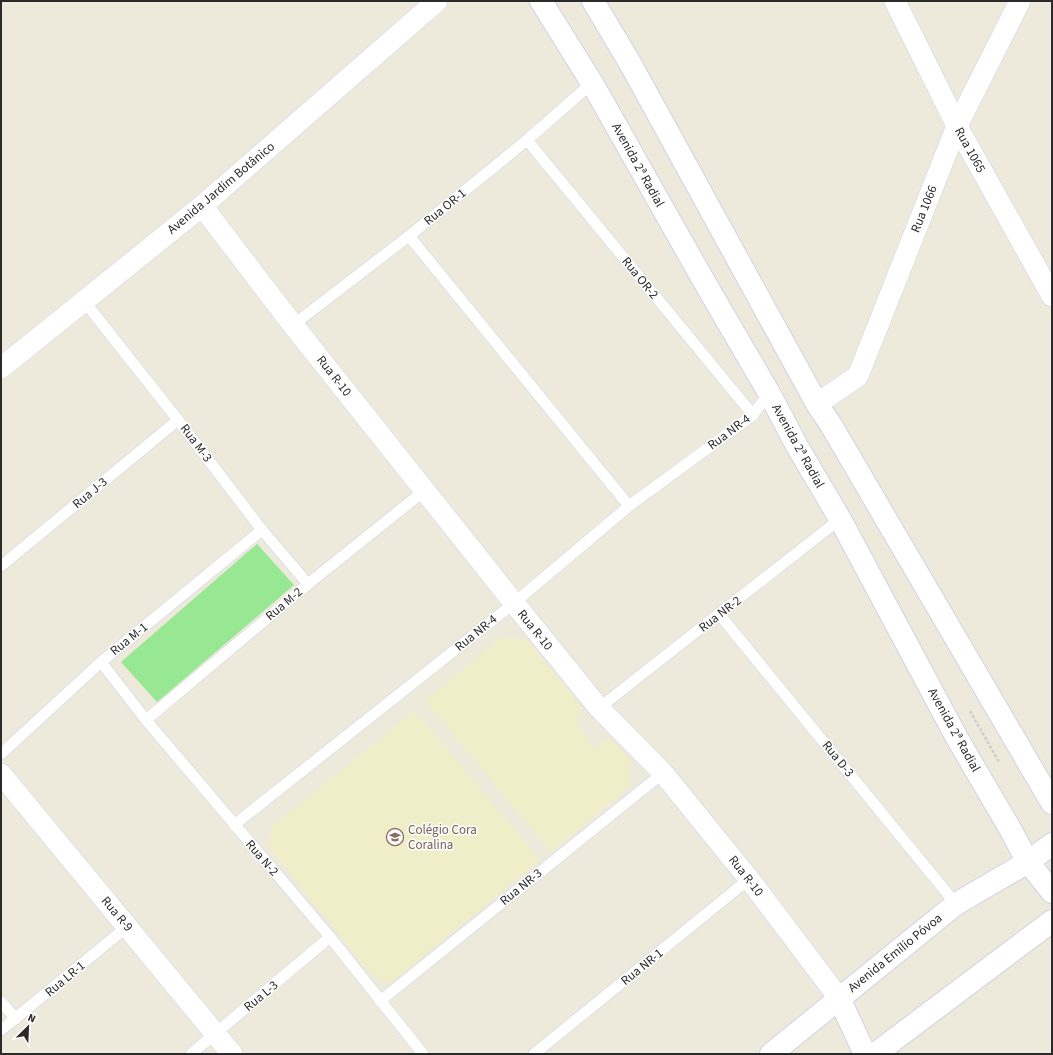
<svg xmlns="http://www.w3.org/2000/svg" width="1053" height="1055" font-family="'Source Sans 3',sans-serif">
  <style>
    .education { fill: #f0eec9 }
    .park { fill: #98e793 }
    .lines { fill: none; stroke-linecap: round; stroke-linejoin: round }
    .lane-casing { stroke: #d2d0e4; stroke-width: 12 }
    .street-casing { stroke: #d2d0e4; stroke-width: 22 }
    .secondary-casing { stroke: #d2d0e4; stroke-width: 24 }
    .path { stroke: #ccc; stroke-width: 2.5; stroke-dasharray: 3 2; stroke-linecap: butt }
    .lane { stroke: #fff; stroke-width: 11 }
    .street { stroke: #fff; stroke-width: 21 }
    .secondary { stroke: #fff; stroke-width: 22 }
    .labels { text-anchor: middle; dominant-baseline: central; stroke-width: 3; stroke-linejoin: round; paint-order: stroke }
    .street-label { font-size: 13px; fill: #2a2a2a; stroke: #fff }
    .education-label { font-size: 13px; fill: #785e54; stroke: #fff; text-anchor: start }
  </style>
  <rect width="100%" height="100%" fill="#edeadb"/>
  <g class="education">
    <polygon points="502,637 526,640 582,708 576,724 595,750 609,738 630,760 629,787 551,852 425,701"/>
    <polygon points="415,711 540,860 392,982 374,977 269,847 271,827"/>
  </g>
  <polygon class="park" points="257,544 294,585 157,702 121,662"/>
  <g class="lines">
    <g class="lane-casing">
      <g id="lane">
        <polyline points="527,140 753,415"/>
        <polyline points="409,236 629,506"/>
        <polyline points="84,301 178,420 262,530 308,584"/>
        <polyline points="293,325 409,236 527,140 592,83"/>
        <polyline points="1,566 178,420"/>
        <polyline points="719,614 956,904"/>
        <polyline points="101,662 146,720 330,937 423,1054"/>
        <polyline points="599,708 840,519"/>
        <polyline points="146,720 308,584 424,491"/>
        <polyline points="1,754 101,662 262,530"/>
        <polyline points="234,825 514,603 629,506 753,415 769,393"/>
        <polyline points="380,1001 663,773"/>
        <polyline points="1,1002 16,1019"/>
        <polyline points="1,1030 128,926"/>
        <polyline points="191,1054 330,937"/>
        <polyline points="534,1054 749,879"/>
      </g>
    </g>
    <g class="street-casing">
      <g id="street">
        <polyline points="895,1 957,126 1052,296"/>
        <polyline points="202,206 293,325 514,603 599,708 663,773 749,879 839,998"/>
        <polyline points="1,368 202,206 437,1"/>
        <polyline points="817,404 858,376 957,126 1020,1"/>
        <polyline points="1,774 232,1054"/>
      </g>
    </g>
    <g class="secondary-casing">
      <g id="secondary">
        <polyline points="541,1 592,83 705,283 769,393 797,446 840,519 957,738 1009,827 1028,862 1052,892"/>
        <polyline points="593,1 630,63 817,404 831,425 1052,803"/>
        <polyline points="839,998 865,1054"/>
        <polyline points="771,1054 956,904 1028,862 1052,844"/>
        <polyline points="875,1054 1052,921"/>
      </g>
    </g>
    <polyline class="path" points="970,711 999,762"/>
    <use href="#lane" class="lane"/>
    <use href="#street" class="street"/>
    <use href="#secondary" class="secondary"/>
  </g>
  <defs>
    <g id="school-ring" transform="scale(0.9)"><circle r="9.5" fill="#fff" stroke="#8d6e63" stroke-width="1.5"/><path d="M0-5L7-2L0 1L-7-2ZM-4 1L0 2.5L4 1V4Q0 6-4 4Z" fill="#8d6e63"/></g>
  </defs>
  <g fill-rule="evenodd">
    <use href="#school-ring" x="395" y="837"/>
  </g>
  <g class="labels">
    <g class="street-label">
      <text transform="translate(970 150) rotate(61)">Rua 1065</text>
      <text transform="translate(638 165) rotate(61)">Avenida 2ª Radial</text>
      <text transform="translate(221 188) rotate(-40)">Avenida Jardim Botânico</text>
      <text transform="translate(445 207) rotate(-39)">Rua OR-1</text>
      <text transform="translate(924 209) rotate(-68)">Rua 1066</text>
      <text transform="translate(640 278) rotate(51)">Rua OR-2</text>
      <text transform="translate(334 376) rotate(52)">Rua R-10</text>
      <text transform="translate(729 432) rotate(-37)">Rua NR-4</text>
      <text transform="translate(196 443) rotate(53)">Rua M-3</text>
      <text transform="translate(798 446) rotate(61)">Avenida 2ª Radial</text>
      <text transform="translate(90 493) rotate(-40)">Rua J-3</text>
      <text transform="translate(284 604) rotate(-40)">Rua M-2</text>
      <text transform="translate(720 614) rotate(-38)">Rua NR-2</text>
      <text transform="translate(535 630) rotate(51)">Rua R-10</text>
      <text transform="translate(476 633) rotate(-39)">Rua NR-4</text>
      <text transform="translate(129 639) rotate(-39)">Rua M-1</text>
      <text transform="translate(954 730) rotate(61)">Avenida 2ª Radial</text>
      <text transform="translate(838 759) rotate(51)">Rua D-3</text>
      <text transform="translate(262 858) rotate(49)">Rua N-2</text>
      <text transform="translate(746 876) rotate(52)">Rua R-10</text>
      <text transform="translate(521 887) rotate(-39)">Rua NR-3</text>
      <text transform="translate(117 914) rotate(50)">Rua R-9</text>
      <text transform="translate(895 953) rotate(-39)">Avenida Emílio Póvoa</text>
      <text transform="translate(642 967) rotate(-39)">Rua NR-1</text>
      <text transform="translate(65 979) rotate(-40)">Rua LR-1</text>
      <text transform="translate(261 996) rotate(-40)">Rua L-3</text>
    </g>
    <g class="education-label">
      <text x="408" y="830">Colégio Cora<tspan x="408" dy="15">Coralina</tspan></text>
    </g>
  </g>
  <rect width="1053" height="1055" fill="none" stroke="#2a2a2a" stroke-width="4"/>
  <g transform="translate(28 1027) rotate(24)" stroke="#ffffff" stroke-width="3" paint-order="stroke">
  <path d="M0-3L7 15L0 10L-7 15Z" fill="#2a2a2a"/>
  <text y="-6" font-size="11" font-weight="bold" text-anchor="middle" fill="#2a2a2a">N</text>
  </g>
</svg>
